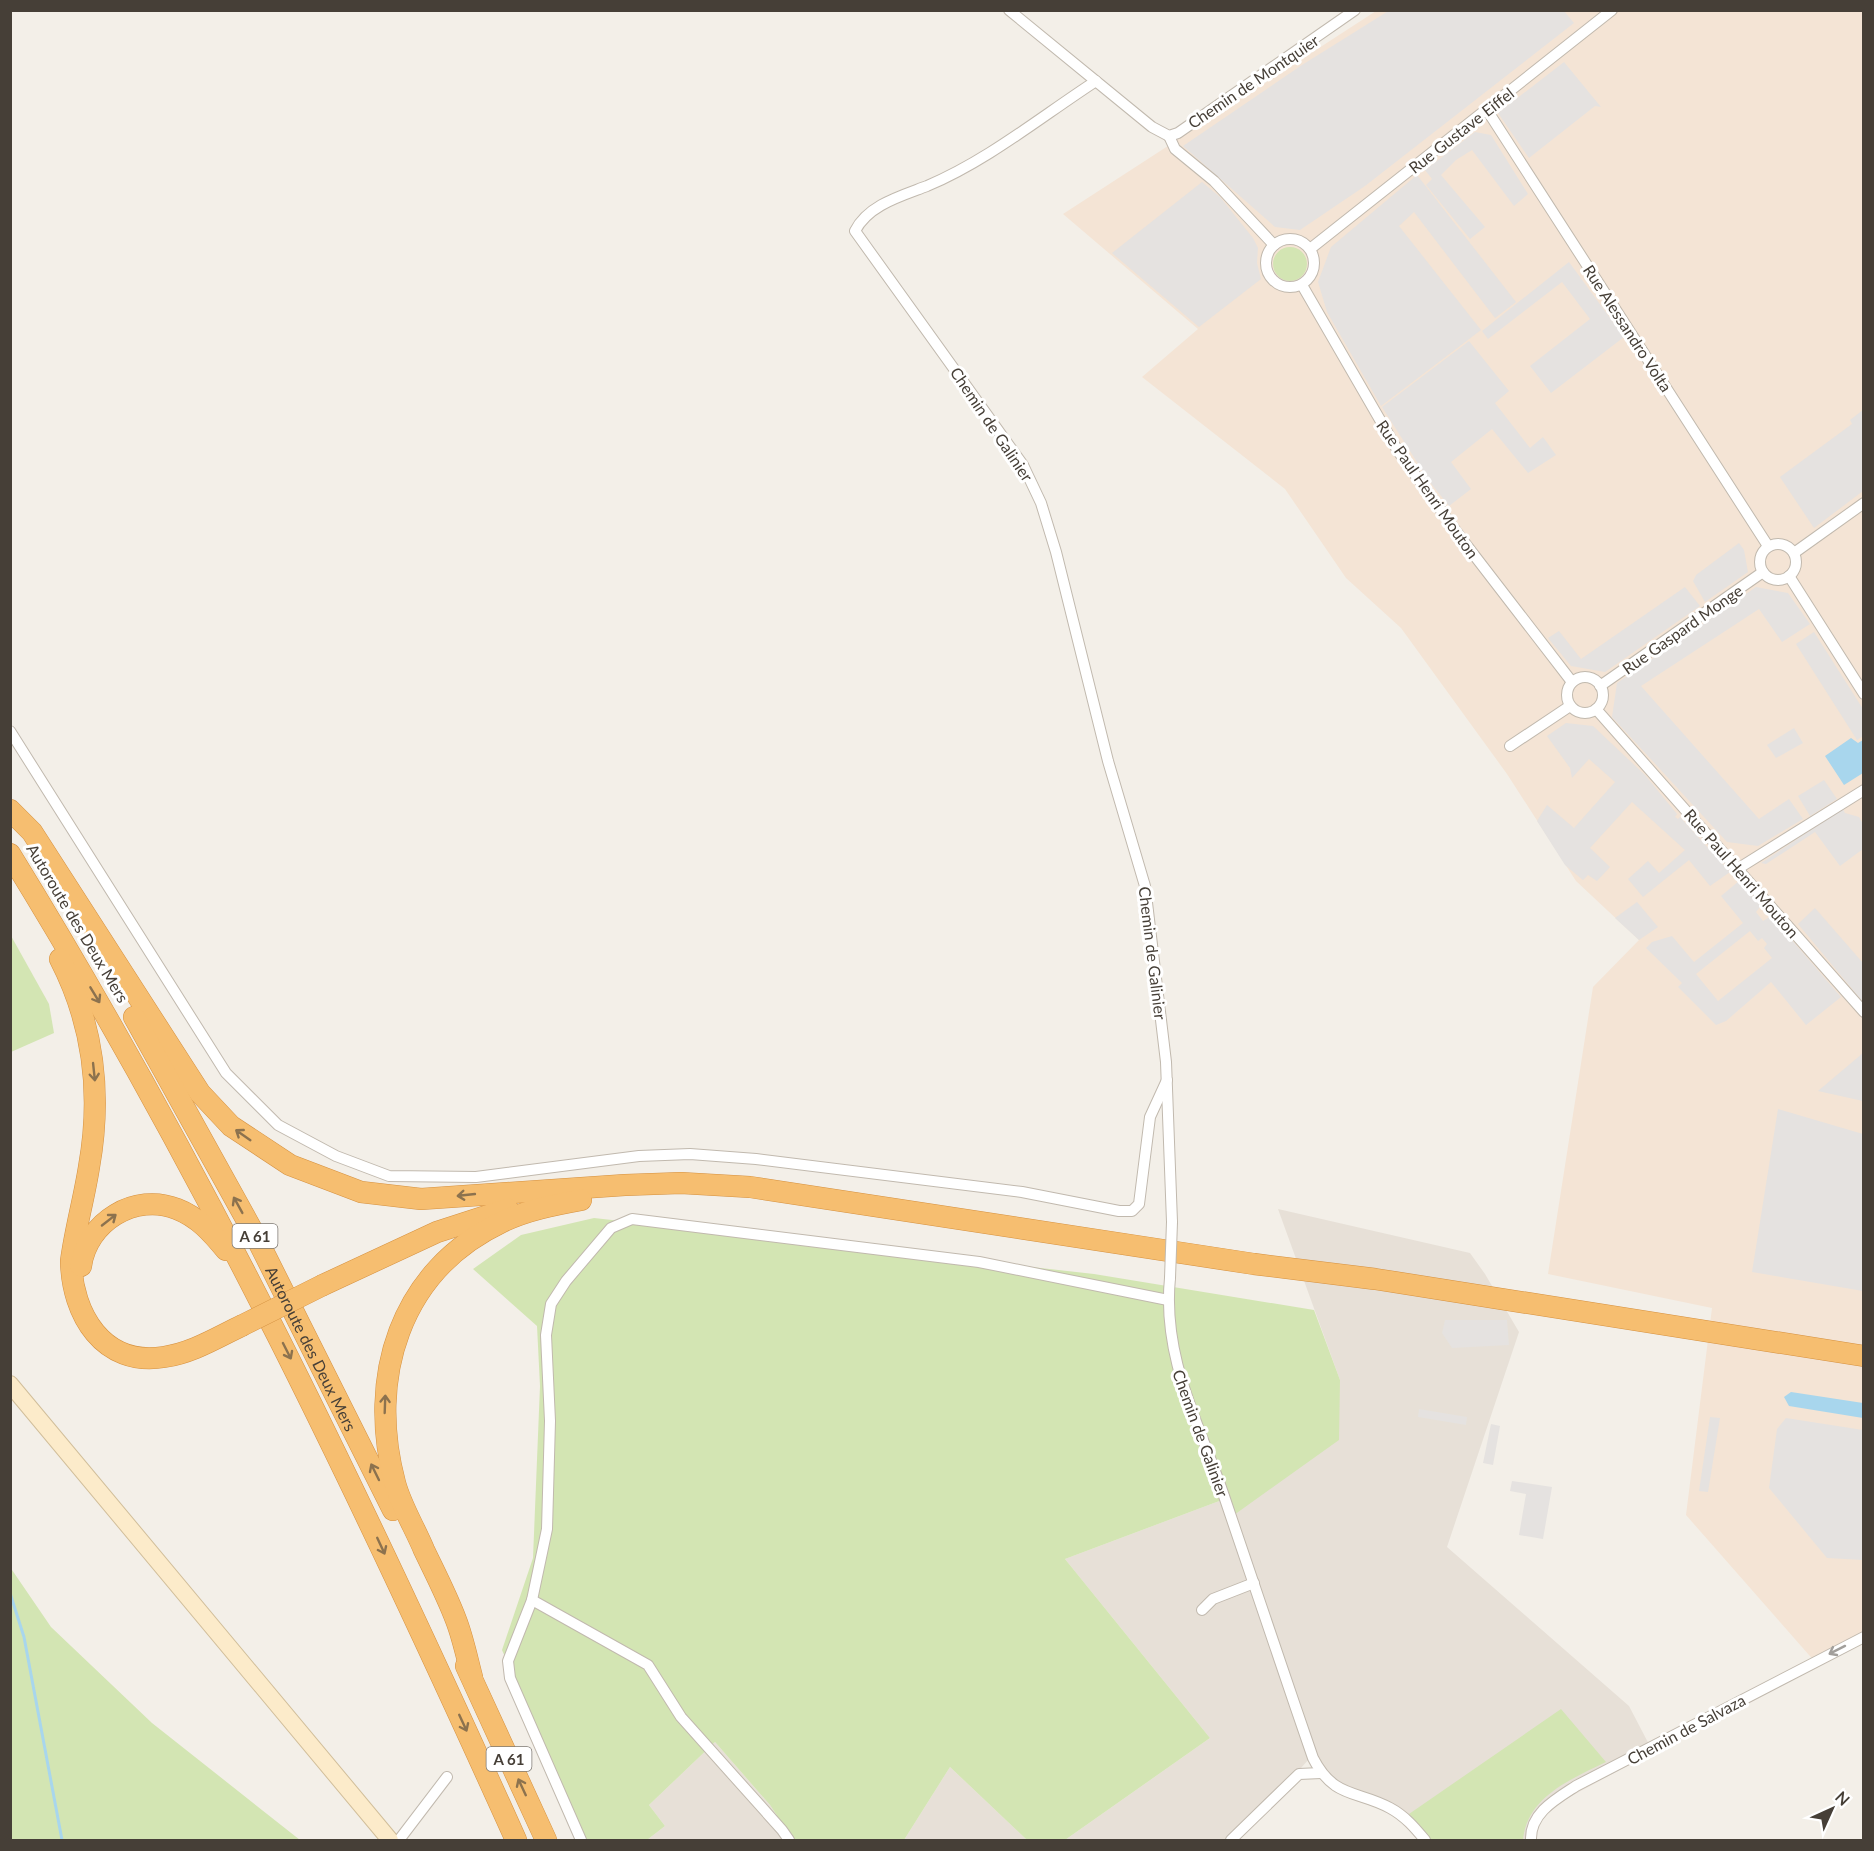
<svg xmlns="http://www.w3.org/2000/svg" width="1874" height="1851" font-family="Lato,sans-serif">
  <style>
    .residential { fill: #e7e0d7 }
    .commercial { fill: #f4e4d5 }
    .green { fill: #d3e5b3 }
    .parking { fill: #e5e2e0; fill-rule: evenodd }
    .water { fill: #a8d6ed }
    .lines { fill: none; stroke-linecap: round; stroke-linejoin: round }
    .stream { stroke: #a8d6ed; stroke-width: 3 }
    .minor-casing { stroke: #c1b9ae; stroke-width: 12 }
    .secondary-casing { stroke: #d1be9a; stroke-width: 18 }
    .motorway-casing { stroke: #d59140; stroke-width: 22 }
    .minor { stroke: #fff; stroke-width: 10 }
    .secondary { stroke: #fcebca; stroke-width: 16 }
    .motorway { stroke: #f6be70; stroke-width: 21 }
    .minor-bridge-casing { stroke: #c1b9ae; stroke-width: 12; stroke-linecap: butt }
    .motorway-bridge-casing { stroke: #d59140; stroke-width: 22; stroke-linecap: butt }
    .minor-bridge { stroke: #fff; stroke-width: 10 }
    .motorway-bridge { stroke: #f6be70; stroke-width: 21 }
    .oneway { stroke: #8c724e }
    .oneway2 { stroke: #a29f9b }
    .labels { text-anchor: middle; dominant-baseline: central; stroke-width: 6; stroke-linejoin: round; paint-order: stroke }
    .shield { fill: #fff; stroke: #7e7973; stroke-width: 1.5 }
    .shield-label { font-size: 15px; font-weight: bold; fill: #463f37 }
    .street-label { font-size: 16px; fill: #463f37; stroke: #fff }
  </style>
  <rect width="100%" height="100%" fill="#f3efe8"/>
  <g class="residential">
    <polygon points="1278,1209 1470,1253 1485,1274 1519,1332 1447,1547 1629,1706 1653,1752 1551,1807 1534,1831 1534,1840 1423,1840 1393,1811 1349,1798 1309,1759 1237,1840 1065,1840 1210,1738 1065,1559 1222,1500 1340,1380"/>
    <polygon points="715,1742 770,1805 793,1840 647,1840 665,1826 649,1805"/>
    <polygon points="950,1767 1027,1840 904,1840"/>
  </g>
  <polygon class="commercial" points="1376,11 1863,11 1864,1633 1816,1663 1686,1515 1712,1308 1548,1274 1593,987 1639,940 1576,881 1507,774 1401,628 1346,578 1285,489 1142,377 1198,329 1063,214"/>
  <g class="green">
    <circle cx="1290" cy="264" r="17"/>
    <polygon points="10,934 49,1004 54,1033 11,1052"/>
    <polygon points="594,1218 1094,1274 1314,1310 1340,1380 1339,1440 1234,1515 1222,1500 1065,1559 1210,1738 1065,1840 1027,1840 950,1767 904,1840 793,1840 770,1805 715,1742 649,1805 665,1826 647,1840 587,1840 502,1650 533,1558 540,1386 537,1326 473,1269 521,1235"/>
    <polygon points="10,1567 51,1627 152,1723 300,1840 11,1840"/>
    <path d="M1561 1709 1606 1762C1571 1779 1527 1797 1523 1840H1430L1409 1814Z"/>
  </g>
  <g class="parking">
    <polygon points="1390,10 1564,11 1574,23 1365,186 1300,230 1275,227 1183,146 1302,65"/>
    <polygon points="1564,62 1601,107 1595,106 1529,158 1498,113"/>
    <polygon points="1475,132 1491,135 1528,194 1514,206 1472,150 1456,160 1441,175 1485,227 1470,239 1426,185 1432,179 1425,170"/>
    <polygon points="1417,175 1516,302 1495,318 1414,212 1399,226 1481,330 1381,406 1327,312 1318,282 1331,247"/>
    <polygon points="1202,182 1220,197 1253,238 1258,248 1257,263 1261,279 1199,327 1112,253"/>
    <polygon points="1569,262 1624,337 1551,393 1530,366 1590,319 1562,282 1488,339 1482,331"/>
    <polygon points="1469,341 1509,391 1495,403 1530,448 1543,437 1556,455 1528,473 1492,429 1451,462 1471,489 1449,506 1429,481 1382,407"/>
    <polygon points="1863,410 1863,491 1814,528 1780,477 1852,424 1850,420"/>
    <polygon points="1739,543 1744,550 1748,572 1705,602 1693,581 1696,575"/>
    <polygon points="1685,587 1700,606 1605,672 1571,666 1548,638 1559,631 1581,659"/>
    <polygon points="1756,587 1788,593 1810,624 1782,642 1759,609 1641,686 1759,819 1789,799 1803,819 1758,846 1727,842 1612,717 1617,683"/>
    <polygon points="1814,632 1863,709 1863,736 1857,740 1796,644"/>
    <polygon points="1566,723 1593,726 1645,775 1677,814 1675,817 1678,819 1680,817 1730,872 1710,886 1689,860 1643,897 1628,879 1648,861 1659,873 1685,850 1632,802 1590,848 1610,867 1597,881 1588,875 1583,880 1565,865 1537,821 1547,805 1574,828 1615,782 1589,759 1572,778 1570,768 1547,736"/>
    <polygon points="1794,728 1803,743 1776,758 1767,745"/>
    <polygon points="1824,780 1837,799 1810,816 1798,796"/>
    <polygon points="1843,809 1845,813 1859,817 1863,824 1863,849 1840,866 1815,832 1766,864 1761,863"/>
    <path d="M1739 881 1761 906 1756 912 1763 921 1771 916 1841 997 1806 1025 1771 982 1726 1021 1716 1025 1678 987 1682 983 1646 948 1652 942 1672 936 1694 962 1743 923 1721 896ZM1750 931 1758 941 1762 938 1767 944 1764 948 1772 958 1718 1001 1696 974Z"/>
    <polygon points="1637,902 1658,927 1639,940 1615,918"/>
    <polygon points="1815,908 1863,963 1863,1002 1798,924"/>
    <polygon points="1863,1053 1863,1101 1818,1091"/>
    <polygon points="1778,1109 1863,1134 1863,1291 1752,1272"/>
    <polygon points="1445,1320 1507,1320 1509,1345 1452,1348 1442,1333"/>
    <polygon points="1419,1409 1467,1417 1466,1425 1418,1417"/>
    <polygon points="1710,1417 1720,1418 1708,1492 1699,1491"/>
    <polygon points="1786,1418 1863,1430 1863,1560 1827,1558 1769,1488 1777,1429"/>
    <polygon points="1491,1424 1500,1426 1493,1465 1483,1463"/>
    <polygon points="1512,1481 1552,1487 1543,1539 1519,1535 1526,1494 1510,1491"/>
  </g>
  <g class="water">
    <polygon points="1851,738 1858,743 1863,740 1863,773 1844,785 1825,756"/>
    <polygon points="1791,1392 1863,1403 1863,1418 1789,1406 1784,1397"/>
  </g>
  <g class="lines">
    <polyline class="stream" points="10,1593 24,1637 62,1840"/>
    <g class="minor-casing">
      <g id="minor">
        <polyline points="1009,10 1152,127 1169,136 1178,133 1355,10"/>
        <path d="M1096 81C1042 116 987 161 927 186 901 196 868 205 855 231L1023 465 1041 503 1056 552 1108 761 1145 886 1166 1062 1172 1222"/>
        <polyline points="1487,110 1768,546"/>
        <polyline points="1169,136 1175,149 1214,181 1274,245"/>
        <circle cx="1290" cy="263" r="24"/>
        <polyline points="1310,249 1612,10"/>
        <polyline points="1302,285 1398,451 1461,538 1572,682"/>
        <circle cx="1778" cy="562" r="18"/>
        <polyline points="1794,553 1864,503"/>
        <polyline points="1789,576 1864,694"/>
        <circle cx="1585" cy="695" r="18"/>
        <polyline points="1600,686 1763,572"/>
        <polyline points="1596,709 1864,1012"/>
        <polyline points="10,731 226,1073 278,1125 336,1156 389,1176 476,1177 639,1156 690,1154 756,1159 1022,1192 1119,1211 1132,1211 1139,1204 1150,1117 1167,1080"/>
        <polyline points="1510,746 1570,706"/>
        <polyline points="1739,868 1864,790"/>
        <path d="M1170 1278C1162 1358 1199 1423 1224 1496 1254 1584 1283 1671 1313 1758 1334 1799 1357 1790 1390 1808 1405 1816 1415 1828 1425 1840"/>
        <polyline points="532,1600 648,1665 681,1717 782,1830 789,1840"/>
        <polyline points="1202,1610 1213,1599 1254,1583"/>
        <polyline points="399,1840 447,1777"/>
        <polyline points="581,1840 510,1678 508,1661 532,1600 547,1529 550,1421 546,1335 551,1304 566,1281 611,1228 632,1219 979,1262 1168,1300"/>
        <polyline points="1231,1840 1299,1774 1321,1773"/>
        <path d="M1531 1840C1530 1813 1556 1799 1576 1786L1864 1637"/>
      </g>
    </g>
    <g class="secondary-casing">
      <polyline id="secondary" points="10,1384 390,1840"/>
    </g>
    <g class="motorway-casing">
      <g id="motorway">
        <polyline points="10,810 32,832 200,1093 231,1126 290,1165 361,1192 421,1199 625,1185 681,1183 750,1187 1254,1264 1375,1279 1864,1356"/>
        <path d="M10 854C205 1170 364 1503 516 1840"/>
        <path d="M60 959C94 1025 102 1094 89 1167 84 1199 75 1230 71 1261 72 1314 103 1367 164 1357 192 1353 216 1338 241 1326"/>
        <path id="s1" d="M134 1017 256 1237 393 1510"/>
        <path d="M81 1266C87 1222 135 1192 177 1209 198 1217 212 1233 226 1250"/>
        <polyline points="323,1285 437,1232 508,1209"/>
        <polyline points="466,1666 546,1840"/>
        <path d="M472 1677C467 1658 463 1638 456 1620 447 1596 435 1573 424 1550 415 1528 401 1506 395 1483 367 1378 399 1271 502 1222 527 1210 554 1205 581 1200"/>
      </g>
    </g>
    <use href="#minor" class="minor"/>
    <use href="#secondary" class="secondary"/>
    <use href="#motorway" class="motorway"/>
    <g class="minor-bridge-casing">
      <polyline id="minor-bridge" points="1170,1278 1172,1222"/>
    </g>
    <g class="motorway-bridge-casing">
      <polyline id="motorway-bridge" points="241,1326 323,1285"/>
    </g>
    <use href="#minor-bridge" class="minor-bridge"/>
    <use href="#motorway-bridge" class="motorway-bridge"/>
  </g>
  <defs><path id="oneway-shaft" d="M-6 0H5M1.5-3L5.5 0L1.5 3" fill="none" stroke-width="1.6" stroke-linecap="round" stroke-linejoin="round" transform="scale(1.5)"/></defs>
  <g class="oneway">
    <use href="#oneway-shaft" transform="translate(95 995) rotate(59)"/>
    <use href="#oneway-shaft" transform="translate(94 1072) rotate(84)"/>
    <use href="#oneway-shaft" transform="translate(243 1135) rotate(-145)"/>
    <use href="#oneway-shaft" transform="translate(466 1195) rotate(174)"/>
    <use href="#oneway-shaft" transform="translate(238 1205) rotate(-119)"/>
    <use href="#oneway-shaft" transform="translate(109 1220) rotate(-38)"/>
    <use href="#oneway-shaft" transform="translate(287 1351) rotate(63)"/>
    <use href="#oneway-shaft" transform="translate(385 1404) rotate(-88)"/>
    <use href="#oneway-shaft" transform="translate(375 1472) rotate(-116)"/>
    <use href="#oneway-shaft" transform="translate(381 1546) rotate(65)"/>
    <use href="#oneway-shaft" transform="translate(463 1723) rotate(65)"/>
    <use href="#oneway-shaft" transform="translate(522 1787) rotate(-115)"/>
  </g>
  <use class="oneway2" href="#oneway-shaft" transform="translate(1837 1650) rotate(153)"/>
  <g class="labels">
    <g class="shield">
      <rect x="232.5" y="1224" width="45" height="24" rx="4.5"/>
      <rect x="486.5" y="1747" width="45" height="24" rx="4.5"/>
    </g>
    <g class="shield-label">
      <text x="255" y="1236">A 61</text>
      <text x="509" y="1759">A 61</text>
    </g>
    <g class="street-label">
      <text transform="translate(1253 81) rotate(-34)">Chemin de Montquier</text>
      <text transform="translate(1461 130) rotate(-38)">Rue Gustave Eiffel</text>
      <text transform="translate(1628 328) rotate(57)">Rue Alessandro Volta</text>
      <text transform="translate(992 424) rotate(56)">Chemin de Galinier</text>
      <text transform="translate(1428 489) rotate(55)">Rue Paul Henri Mouton</text>
      <text transform="translate(1682 629) rotate(-35)">Rue Gaspard Monge</text>
      <text transform="translate(1742 873) rotate(49)">Rue Paul Henri Mouton</text>
      <text transform="translate(78 923) rotate(59)">Autoroute des Deux Mers</text>
      <text transform="translate(1153 953) rotate(83)">Chemin de Galinier</text>
      <text stroke="none"><textPath href="#s1" startOffset="376">Autoroute des Deux Mers</textPath></text>
      <text transform="translate(1201 1433) rotate(70)">Chemin de Galinier</text>
      <text transform="translate(1686 1729) rotate(-28)">Chemin de Salvaza</text>
    </g>
  </g>
  <rect width="1874" height="1851" fill="none" stroke="#463f37" stroke-width="24"/>
  <g transform="translate(1832 1809) rotate(45)" stroke="#ffffff" stroke-width="4.5" paint-order="stroke">
  <path d="M0-4.5L10 22L0 15L-10 22Z" fill="#463f37"/>
  <text y="-9" font-size="16" font-weight="bold" text-anchor="middle" fill="#463f37">N</text>
  </g>
</svg>
